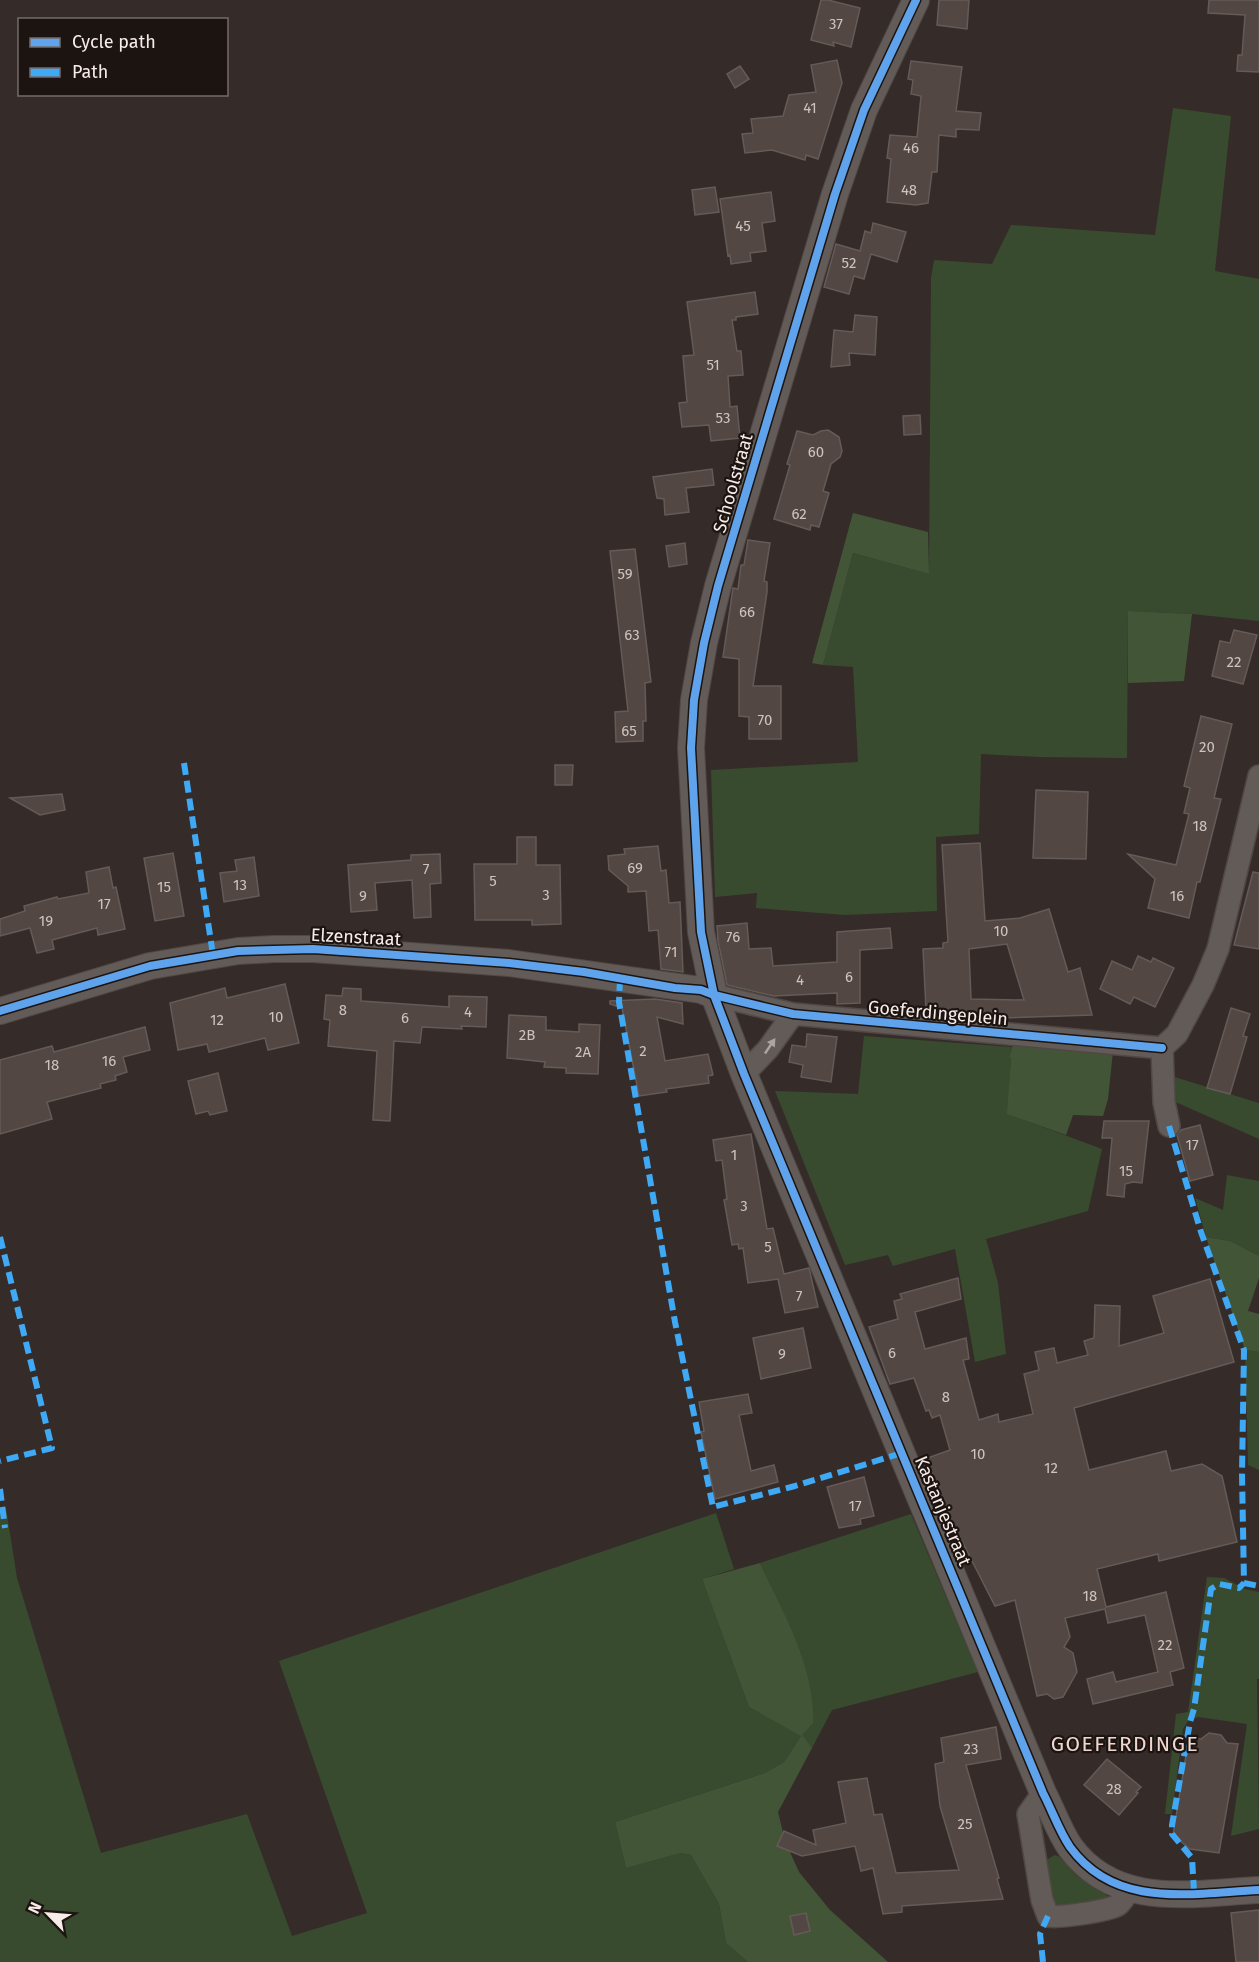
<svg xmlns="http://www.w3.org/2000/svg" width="1259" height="1962" font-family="'Fira Sans',sans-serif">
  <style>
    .green { fill: #394b2f }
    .forest { fill: #425637 }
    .building { fill: #524743; stroke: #645b58; stroke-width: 1.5; fill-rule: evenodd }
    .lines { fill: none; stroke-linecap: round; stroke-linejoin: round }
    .minor-casing { stroke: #514846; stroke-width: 24 }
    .tertiary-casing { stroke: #514846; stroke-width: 28 }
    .minor { stroke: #625b58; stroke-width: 21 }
    .tertiary { stroke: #625b58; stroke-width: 26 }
    .quiet { stroke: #3fa9f5; stroke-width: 6; stroke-dasharray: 12 6; stroke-linecap: butt }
    .cycleway-casing { stroke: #1c1411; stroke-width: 11 }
    .cycleway { stroke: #60a3ed; stroke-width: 8 }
    .oneway { fill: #ada4a0 }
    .labels { text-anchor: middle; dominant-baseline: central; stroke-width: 4.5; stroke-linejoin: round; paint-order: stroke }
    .number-label { font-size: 15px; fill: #cec3bf }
    .street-label { font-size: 18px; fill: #f8ece8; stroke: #1c1411 }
    .quarter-label { font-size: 21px; letter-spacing: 1.5px; fill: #efd7cf; stroke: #1c1411 }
  </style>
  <rect width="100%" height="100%" fill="#352c29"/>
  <g class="green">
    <polygon points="1173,108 1231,116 1215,271 1259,279 1259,621 1192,614 1128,611 1127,758 1039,757 981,754 979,834 936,837 937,911 845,915 756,908 757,893 715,897 711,770 858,762 853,667 823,665 853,553 929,574 931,278 934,260 992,264 1011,225 1155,235"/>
    <polygon points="864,1036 1012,1047 1009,1057 1011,1058 1008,1114 1102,1149 1088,1211 986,1239 998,1283 1006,1354 975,1362 955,1249 893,1266 888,1255 845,1265 775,1091 858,1094"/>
    <polygon points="1168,1075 1259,1103 1259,1139 1171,1100"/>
    <polygon points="1227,1175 1259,1181 1259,1256 1230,1241 1206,1237 1195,1198 1223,1210"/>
    <polygon points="1245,1350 1259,1352 1259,1470 1248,1465"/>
    <polygon points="6,1508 17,1578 101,1853 247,1814 292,1936 367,1913 279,1661 716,1513 734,1569 702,1579 749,1707 802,1735 782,1610 760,1563 911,1514 978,1672 832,1710 812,1748 801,1736 784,1762 765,1773 615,1822 626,1868 681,1853 691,1855 719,1904 726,1943 748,1962 0,1962 0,1510"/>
    <polygon points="1207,1577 1224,1578 1245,1589 1259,1592 1259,1679 1257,1679 1259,1829 1231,1836 1247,1724 1198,1717 1188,1721 1183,1729 1172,1814 1165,1814 1176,1714 1188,1712"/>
    <polygon points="1055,1855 1060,1857 1075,1874 1090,1885 1108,1896 1109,1898 1061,1909 1051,1905 1046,1860"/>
  </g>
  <g class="forest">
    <polygon points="853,513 928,532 929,574 853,553 823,665 812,663"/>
    <polygon points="1128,611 1192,614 1184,681 1128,683"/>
    <polygon points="1014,1042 1113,1051 1108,1099 1103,1116 1073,1115 1066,1135 1007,1114 1011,1058 1009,1057"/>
    <polygon points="1206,1237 1230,1241 1259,1256 1259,1278 1248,1311 1259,1314 1259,1352 1245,1350"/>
    <path d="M760 1563C783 1613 815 1667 813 1723L802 1735 812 1748 778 1812 785 1841 799 1872 830 1910 888 1962H748L726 1943 719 1904 691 1855 681 1853 626 1868 615 1822 765 1773 784 1762 801 1736 749 1707 702 1579Z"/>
  </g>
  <g class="building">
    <polygon points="821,0 828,0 860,8 851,47 833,42 834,46 811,40"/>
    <polygon points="939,0 969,0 967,29 937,25"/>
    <polygon points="1209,0 1259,0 1259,72 1237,71 1238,55 1242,55 1245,15 1208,13"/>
    <polygon points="837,60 842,83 818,159 806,155 805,160 772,150 745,153 742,134 753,133 751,119 783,116 789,95 816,92 811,65"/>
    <polygon points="911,61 962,67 956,111 981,113 979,130 956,129 956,137 939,135 937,172 932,172 928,203 916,205 887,202 891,159 887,158 890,135 917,137 921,96 911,94 913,80 908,79"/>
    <polygon points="740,66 749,79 735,88 727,74"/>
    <polygon points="715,187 719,212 695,215 692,190"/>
    <polygon points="771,192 775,221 762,223 766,251 750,253 751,261 731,264 730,255 728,256 720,199"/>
    <polygon points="873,223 906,232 897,262 871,254 864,279 854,276 849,294 824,287 836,244 860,251 865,231 871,233"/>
    <polygon points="755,292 758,314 736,317 736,320 732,320 737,351 741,351 743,375 728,376 730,407 737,406 740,438 711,441 709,425 682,427 679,403 687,402 683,356 694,355 687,302"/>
    <polygon points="855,315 877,317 875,355 849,353 850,365 831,367 834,330 853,332"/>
    <polygon points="920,415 921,434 904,435 903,416"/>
    <polygon points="828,430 839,437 842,451 840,457 831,464 823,491 829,493 819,527 811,525 810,530 774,519 790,465 787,464 797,431 813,435 821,431"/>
    <polygon points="712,469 714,485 686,488 689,512 665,515 664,499 657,498 653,477"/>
    <polygon points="748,540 770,543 764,581 767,582 767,592 753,686 781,686 781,739 749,739 749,717 739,716 739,659 723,657 733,588 738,589 741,565 744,565"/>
    <polygon points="685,543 687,564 669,567 666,546"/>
    <polygon points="635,549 651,682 645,683 646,721 643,721 643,741 616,742 615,712 628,711 610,551"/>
    <polygon points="1234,630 1257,635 1243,684 1212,676 1220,641 1230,643"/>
    <polygon points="1201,716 1232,724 1214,798 1221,799 1200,882 1197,882 1189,918 1148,908 1155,879 1128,854 1176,865 1189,814 1184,813 1190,788 1184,786"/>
    <polygon points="555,765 573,765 572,785 555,785"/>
    <polygon points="1036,790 1088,792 1086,859 1033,858"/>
    <polygon points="62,794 65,810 40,815 10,798"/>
    <polygon points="517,837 536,837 536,865 560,865 561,924 532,925 532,920 475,920 474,864 517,864"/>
    <path d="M980 843 985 921 1020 918 1049 909 1068 972 1080 968 1092 1015 1003 1018 926 1009 923 949 943 948V943L948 942 942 845ZM1007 944 1024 1000 971 999 969 949Z"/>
    <polygon points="658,846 661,871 666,870 669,903 680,902 683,972 661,969 658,930 649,931 646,891 628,892 628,886 609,870 608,856 625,854 624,849"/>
    <polygon points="173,853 184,916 155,921 144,858"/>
    <polygon points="440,854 441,883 430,884 431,917 414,918 412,880 375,883 377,910 351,912 348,865 411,860 411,855"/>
    <polygon points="254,857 259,896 224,902 220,873 237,871 235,860"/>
    <polygon points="109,867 113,888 116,887 125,929 98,935 97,928 52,940 54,949 37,953 30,928 0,936 0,919 25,911 24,906 57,897 58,899 89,893 86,872"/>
    <polygon points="1253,872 1259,873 1259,949 1234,945"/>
    <polygon points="747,923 749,949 771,948 773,966 837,962 837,932 890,928 892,948 860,950 860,1003 837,1004 837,993 774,996 727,985 718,941 717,926"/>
    <polygon points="1138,956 1151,962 1153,958 1174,968 1155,1007 1134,997 1130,1004 1100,989 1112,961 1132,970"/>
    <polygon points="285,984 299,1043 268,1050 265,1038 209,1052 207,1044 178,1050 170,1003 225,988 227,998"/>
    <polygon points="343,988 361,989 361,1001 449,1007 449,996 487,997 486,1027 461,1026 462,1029 422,1027 420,1043 394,1041 390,1121 373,1120 377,1051 328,1046 330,1020 324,1019 326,995 342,996"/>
    <polygon points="655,999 682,1003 683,1024 657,1017 665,1061 708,1054 713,1075 708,1076 709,1083 666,1089 667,1092 639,1096 622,1008 610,1004 610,1001"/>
    <polygon points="1231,1008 1250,1014 1243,1036 1247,1037 1230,1094 1207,1088"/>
    <polygon points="509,1015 546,1017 546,1030 579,1032 579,1024 600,1025 598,1074 566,1073 566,1068 544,1067 545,1062 507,1058"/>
    <polygon points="145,1027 150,1050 123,1057 127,1072 115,1076 116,1080 100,1084 101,1088 47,1102 52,1119 0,1134 0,1060 52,1046 54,1052"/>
    <polygon points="807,1034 837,1037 831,1082 801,1077 803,1065 789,1062 792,1045 806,1047"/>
    <polygon points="218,1073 227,1111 210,1115 208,1111 196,1114 188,1081"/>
    <polygon points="1104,1121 1149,1121 1142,1183 1133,1182 1125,1184 1124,1197 1107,1195 1112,1138 1102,1138"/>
    <polygon points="1200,1125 1213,1175 1190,1181 1177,1135 1181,1130"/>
    <polygon points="751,1134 767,1229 773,1228 784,1274 809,1268 818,1307 785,1313 778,1279 748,1283 743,1248 739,1249 738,1244 732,1245 724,1200 727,1199 722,1160 716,1161 713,1140"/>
    <polygon points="958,1278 961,1299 915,1312 925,1349 966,1338 969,1359 963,1360 979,1420 998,1414 999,1422 1033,1414 1024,1374 1039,1370 1035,1352 1054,1348 1057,1363 1088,1355 1084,1341 1094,1338 1095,1305 1120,1306 1119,1346 1164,1333 1153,1296 1210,1279 1234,1362 1074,1408 1089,1470 1166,1451 1171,1471 1202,1464 1222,1476 1237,1542 1159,1561 1158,1554 1097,1569 1106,1607 1166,1592 1184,1668 1170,1672 1173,1685 1093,1704 1087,1679 1113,1672 1116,1682 1158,1672 1145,1615 1108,1623 1105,1609 1065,1618 1070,1637 1064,1647 1073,1653 1077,1672 1063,1697 1054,1699 1047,1694 1037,1696 1015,1600 995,1606 937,1492 925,1459 950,1450 940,1415 932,1418 929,1410 926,1411 914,1378 890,1384 869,1327 898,1319 894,1301 902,1299 900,1294"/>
    <polygon points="803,1328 811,1368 761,1379 753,1338"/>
    <polygon points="748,1394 752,1413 739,1415 751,1471 774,1465 778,1482 715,1499 701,1432 704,1431 699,1402"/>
    <polygon points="864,1477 874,1516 860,1519 861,1524 839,1528 827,1487"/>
    <polygon points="996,1727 1001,1759 966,1765 999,1878 997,1879 1003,1899 902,1906 902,1912 883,1914 873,1868 861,1871 855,1846 802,1856 777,1846 784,1831 816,1845 813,1830 846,1823 838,1782 867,1778 874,1815 882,1814 896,1873 959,1870 940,1806 935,1764 944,1762 941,1738"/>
    <polygon points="1209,1733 1221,1735 1227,1743 1238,1744 1219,1853 1190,1849 1173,1835 1189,1737 1201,1739"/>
    <polygon points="1107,1759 1141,1787 1136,1792 1138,1793 1119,1815 1084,1785"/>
    <polygon points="1259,1910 1259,1962 1236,1962 1231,1913"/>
    <polygon points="806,1913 810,1931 794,1935 790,1916"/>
  </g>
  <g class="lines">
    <g class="minor-casing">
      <g id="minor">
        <polyline points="714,995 793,1014 1162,1048"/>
        <polyline points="744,1074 768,1049 793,1014"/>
        <polyline points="1169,1126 1164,1102 1162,1048 1177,1034 1203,985 1218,949 1259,776"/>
        <path d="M1043 1793 1028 1814 1042 1900 1048 1916C1060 1918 1108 1911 1118 1905 1122 1902 1126 1894 1130 1890"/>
      </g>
    </g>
    <g class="tertiary-casing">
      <g id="tertiary">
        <path d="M916 0 864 110 835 194 718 586 704 643 694 700 691 748 701 932 714 995 744 1074 1043 1793C1052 1810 1059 1831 1070 1847 1116 1910 1192 1893 1259 1890"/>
        <polyline points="0,1011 150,966 238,951 274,949 313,949 509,963 701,990 714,995"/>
      </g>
    </g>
    <use href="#minor" class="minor"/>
    <use href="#tertiary" class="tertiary"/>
    <g class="quiet">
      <polyline points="184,763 213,955"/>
      <polyline points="620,979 619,1002 675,1322 713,1507 795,1486 902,1453"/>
      <polyline points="1169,1126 1201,1232 1244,1350 1242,1474 1244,1583"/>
      <polyline points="0,1237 52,1448 0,1461"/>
      <polyline points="0,1489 5,1528"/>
      <polyline points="1244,1583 1259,1586"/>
      <polyline points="1194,1892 1192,1858 1172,1834 1172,1825 1190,1722 1194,1709 1211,1589 1219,1584 1239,1588 1244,1583"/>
      <polyline points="1043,1962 1040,1934 1048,1916"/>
    </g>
    <g class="cycleway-casing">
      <g id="cycleway">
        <path d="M916 0 864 110 835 194 718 586 704 643 694 700 691 748 701 932 714 995 744 1074 1043 1793C1052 1810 1059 1831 1070 1847 1116 1910 1192 1893 1259 1890"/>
        <polyline points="0,1011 150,966 238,951 313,949 509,963 584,972 675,988 701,990 714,995 793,1014 1162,1048"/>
      </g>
    </g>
    <use href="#cycleway" class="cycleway"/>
  </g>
  <defs><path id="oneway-solid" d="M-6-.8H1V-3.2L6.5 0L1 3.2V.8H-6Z" transform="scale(1.5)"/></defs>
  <use class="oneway" href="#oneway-solid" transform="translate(770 1046) rotate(-56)"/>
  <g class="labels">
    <g class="number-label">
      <text x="836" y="24">37</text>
      <text x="810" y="108">41</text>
      <text x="911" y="148">46</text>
      <text x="909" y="190">48</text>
      <text x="743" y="226">45</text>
      <text x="849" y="263">52</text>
      <text x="713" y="365">51</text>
      <text x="723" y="418">53</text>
      <text x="816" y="452">60</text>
      <text x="799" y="514">62</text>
      <text x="625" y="574">59</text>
      <text x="747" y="612">66</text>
      <text x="632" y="635">63</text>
      <text x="1234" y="662">22</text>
      <text x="765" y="720">70</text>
      <text x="629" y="731">65</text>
      <text x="1207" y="747">20</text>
      <text x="1200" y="826">18</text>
      <text x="635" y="868">69</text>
      <text x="426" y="869">7</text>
      <text x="493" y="881">5</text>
      <text x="240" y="885">13</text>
      <text x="164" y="887">15</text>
      <text x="546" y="895">3</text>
      <text x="363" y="896">9</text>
      <text x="1177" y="896">16</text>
      <text x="104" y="904">17</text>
      <text x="46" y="921">19</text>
      <text x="1001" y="931">10</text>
      <text x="733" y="937">76</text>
      <text x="671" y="952">71</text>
      <text x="849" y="977">6</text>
      <text x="800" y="980">4</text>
      <text x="343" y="1010">8</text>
      <text x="468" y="1012">4</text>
      <text x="276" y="1017">10</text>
      <text x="405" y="1018">6</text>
      <text x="217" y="1020">12</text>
      <text x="527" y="1035">2B</text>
      <text x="643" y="1051">2</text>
      <text x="583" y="1052">2A</text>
      <text x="109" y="1061">16</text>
      <text x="52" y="1065">18</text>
      <text x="1192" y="1145">17</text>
      <text x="734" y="1155">1</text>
      <text x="1126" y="1171">15</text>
      <text x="744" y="1206">3</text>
      <text x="768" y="1247">5</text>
      <text x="799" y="1296">7</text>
      <text x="892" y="1353">6</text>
      <text x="782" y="1354">9</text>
      <text x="946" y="1397">8</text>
      <text x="978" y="1454">10</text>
      <text x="1051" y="1468">12</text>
      <text x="855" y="1506">17</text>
      <text x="1090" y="1596">18</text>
      <text x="1165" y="1645">22</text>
      <text x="971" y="1749">23</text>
      <text x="1114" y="1789">28</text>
      <text x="965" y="1824">25</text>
    </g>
    <g class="street-label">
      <text transform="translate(733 483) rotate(-74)">Schoolstraat</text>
      <text transform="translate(356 937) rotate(3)">Elzenstraat</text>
      <text transform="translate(938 1013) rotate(5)">Goeferdingeplein</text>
      <text transform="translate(943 1511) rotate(67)">Kastanjestraat</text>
    </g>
    <g class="quarter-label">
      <text x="1125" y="1744">GOEFERDINGE</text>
    </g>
  </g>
  <rect x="18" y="18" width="210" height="78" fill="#1c1411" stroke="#746a67" stroke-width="1.5"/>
  <rect x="30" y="38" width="30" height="9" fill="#60a3ed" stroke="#746a67" stroke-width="1.5"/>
  <text x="72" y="48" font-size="18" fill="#f8ece8">Cycle path</text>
  <rect x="30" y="68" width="30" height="9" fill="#3fa9f5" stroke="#746a67" stroke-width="1.5"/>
  <text x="72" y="78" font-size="18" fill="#f8ece8">Path</text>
  <g transform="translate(48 1914) rotate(295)" stroke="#1c1411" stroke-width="4.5" paint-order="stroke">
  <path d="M0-4.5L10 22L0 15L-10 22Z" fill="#f8ece8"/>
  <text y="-9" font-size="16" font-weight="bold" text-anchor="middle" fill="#f8ece8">N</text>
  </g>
</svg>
